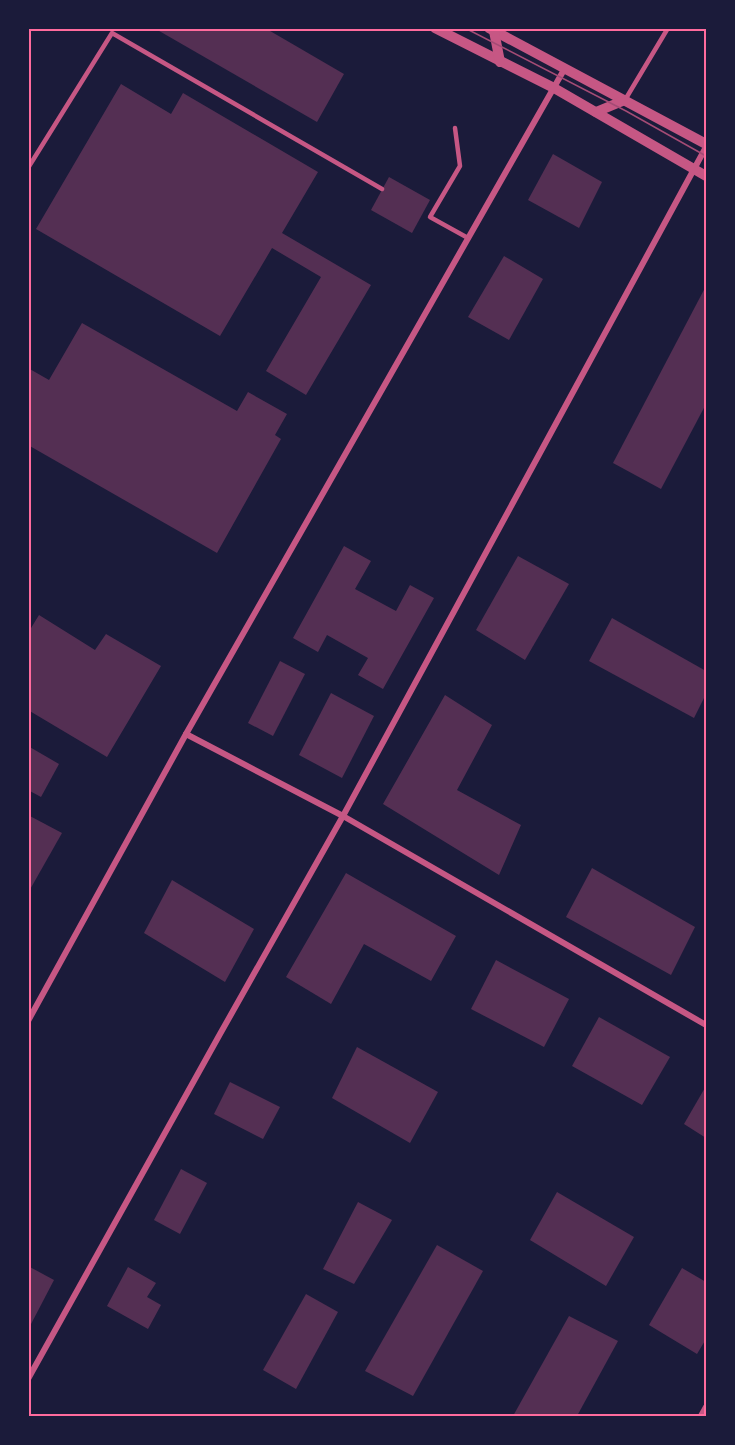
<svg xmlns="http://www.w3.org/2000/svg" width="735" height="1445" font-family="Ubuntu,sans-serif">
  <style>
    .building { fill: #542f53 }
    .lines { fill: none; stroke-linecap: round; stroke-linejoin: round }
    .service { stroke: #c65784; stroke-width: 4.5 }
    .minor { stroke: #c65784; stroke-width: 6 }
    .tertiary { stroke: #c65784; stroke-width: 10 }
    .tram { stroke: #a44b75; stroke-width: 1.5 }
    .neatline { fill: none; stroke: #ff6b9d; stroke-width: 2 }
  </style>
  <rect width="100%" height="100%" fill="#1b1b3a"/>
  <g class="building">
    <polygon points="154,28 265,28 344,74 317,122"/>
    <polygon points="121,84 171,114 183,93 318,172 282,233 371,285 306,395 266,371 321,277 272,248 220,336 36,229"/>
    <polygon points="553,154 602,182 579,228 528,200"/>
    <polygon points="389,177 430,200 412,233 371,210"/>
    <polygon points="504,256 543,279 509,340 468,317"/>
    <polygon points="706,286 706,404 661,489 613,463"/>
    <polygon points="82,323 237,411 248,392 287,414 275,435 281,439 217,553 28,445 28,368 49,380"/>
    <polygon points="344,546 371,561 355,589 396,611 410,585 434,598 383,689 358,675 368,658 327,635 318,652 293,638"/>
    <polygon points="518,556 569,584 525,660 476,630"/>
    <polygon points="39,615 95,650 106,634 161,666 107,757 28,710 28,633"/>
    <polygon points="612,618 706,671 706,694 694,718 589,661"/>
    <polygon points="280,661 305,674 273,736 248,723"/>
    <polygon points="331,693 374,716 342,778 299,755"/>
    <polygon points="445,695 492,725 457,790 521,825 499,875 383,804"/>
    <polygon points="28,746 59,764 41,797 28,790"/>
    <polygon points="28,815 62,833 28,893"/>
    <polygon points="592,868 695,927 671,975 566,917"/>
    <polygon points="346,873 456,936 431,981 364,944 331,1004 286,977"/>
    <polygon points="172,880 254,929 225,982 144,933"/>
    <polygon points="496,960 569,999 544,1047 471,1009"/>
    <polygon points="599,1017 670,1057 642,1105 572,1066"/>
    <polygon points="357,1047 438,1092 410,1143 332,1098"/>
    <polygon points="230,1082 280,1107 263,1139 214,1114"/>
    <polygon points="706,1086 706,1138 684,1124"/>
    <polygon points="181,1169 207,1183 180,1234 154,1220"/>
    <polygon points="557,1192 634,1237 606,1286 530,1240"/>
    <polygon points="358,1202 392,1220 354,1284 323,1269"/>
    <polygon points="437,1245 483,1271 413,1396 365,1371"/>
    <polygon points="28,1266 54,1280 30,1326 28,1325"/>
    <polygon points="128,1267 156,1283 147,1297 161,1305 148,1329 107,1306"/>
    <polygon points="682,1268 706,1282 706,1339 697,1354 649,1325"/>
    <polygon points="306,1294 338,1312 296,1389 263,1370"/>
    <polygon points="569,1316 618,1341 577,1416 513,1416"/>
  </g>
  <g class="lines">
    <g class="service">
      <polyline points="625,100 668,28"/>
      <polyline points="455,128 460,166 430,217 468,238"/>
      <polyline points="28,168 112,33 382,189"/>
    </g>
    <g class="minor">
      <polyline points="186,734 343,816 706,1025"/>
      <polyline points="28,1021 186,734 565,68"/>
      <polyline points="28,1379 220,1034 343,816 706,147"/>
      <polyline points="701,1416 706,1407"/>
    </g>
    <g class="tertiary">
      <polyline points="435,28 554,88 706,176"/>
      <polyline points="489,28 706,144"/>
      <polyline points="494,31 500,62"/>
      <polyline points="596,112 625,100"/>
    </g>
    <polyline class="tram" points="465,28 626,111 706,156"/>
  </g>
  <rect width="735" height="1445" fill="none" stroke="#1b1b3a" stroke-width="60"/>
  <rect x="30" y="30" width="675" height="1385" class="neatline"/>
</svg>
